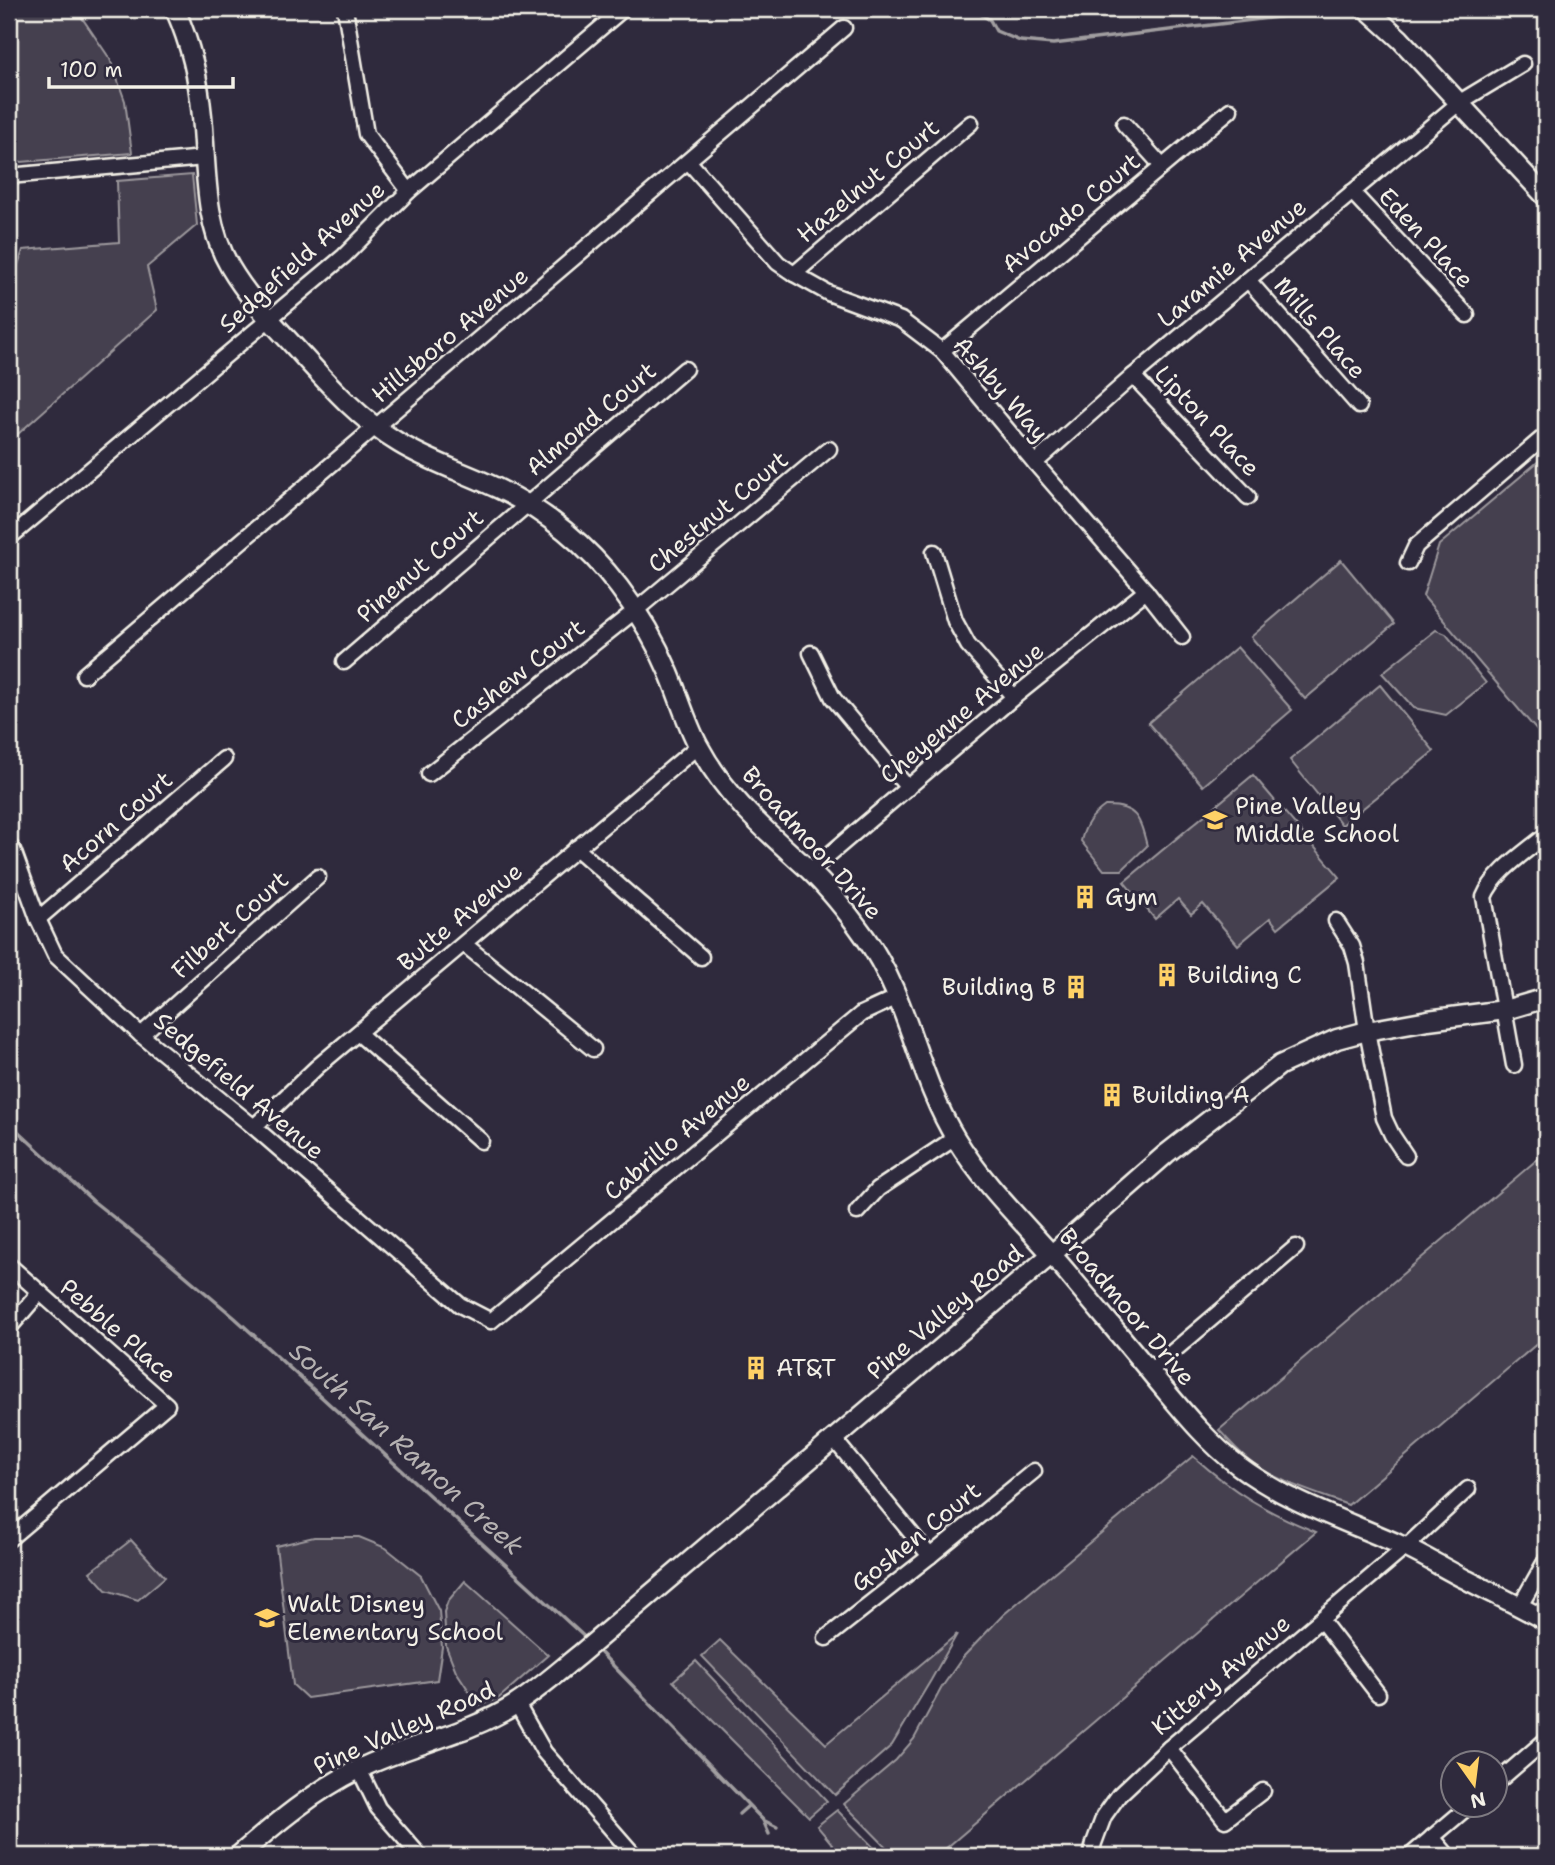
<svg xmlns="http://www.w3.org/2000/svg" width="1555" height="1865" font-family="'Shantell Sans',sans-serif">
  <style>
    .green { fill: #454050; stroke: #9c989c; stroke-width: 2 }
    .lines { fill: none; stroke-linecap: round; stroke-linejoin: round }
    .stream { stroke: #a19ea0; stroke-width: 3.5 }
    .minor-casing { stroke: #f4f1e8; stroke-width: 19 }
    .tertiary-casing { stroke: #f4f1e8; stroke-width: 23 }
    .minor { stroke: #2f2a3d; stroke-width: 14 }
    .tertiary { stroke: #2f2a3d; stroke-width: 18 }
    .labels { text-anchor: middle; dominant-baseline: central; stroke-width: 6; stroke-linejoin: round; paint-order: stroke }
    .street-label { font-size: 24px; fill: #f4f1e8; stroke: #2f2a3d }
    .poi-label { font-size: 24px; fill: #f4f1e8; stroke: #2f2a3d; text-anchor: start }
    .water-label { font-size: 26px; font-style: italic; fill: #b6b2b2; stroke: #2f2a3d }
  </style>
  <rect width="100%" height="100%" fill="#2f2a3d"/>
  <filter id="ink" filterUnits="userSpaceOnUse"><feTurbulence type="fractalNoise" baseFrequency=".0143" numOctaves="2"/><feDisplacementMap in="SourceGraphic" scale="14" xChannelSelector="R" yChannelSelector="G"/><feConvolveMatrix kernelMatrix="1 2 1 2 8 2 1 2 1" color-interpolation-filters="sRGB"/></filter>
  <g filter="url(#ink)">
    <g class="green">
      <polygon points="9,9 76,9 110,59 125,101 132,153 9,163"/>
      <polygon points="192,175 197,225 147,267 157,310 9,442 9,292 23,250 119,242 117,181"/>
      <polygon points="1546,455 1546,735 1543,738 1423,596 1439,545"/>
      <polygon points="1341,560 1394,624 1305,699 1251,637"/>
      <polygon points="1436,630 1446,634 1486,683 1446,715 1414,708 1382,673"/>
      <polygon points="1237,647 1292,710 1203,786 1148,723"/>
      <polygon points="1380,685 1434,751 1342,825 1290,760"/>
      <polygon points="1253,775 1340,877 1278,928 1270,918 1238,945 1203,904 1191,914 1178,899 1155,919 1124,882"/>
      <path d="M1105 806C1137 805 1140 819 1147 846L1122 870H1104L1081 841C1085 825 1091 816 1105 806Z"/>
      <path d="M1546 1152V1336L1348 1505C1318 1494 1287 1485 1260 1468 1244 1458 1231 1443 1219 1430Z"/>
      <path d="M1193 1456C1233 1492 1266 1512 1316 1532L937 1856H895L844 1804 896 1760 914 1739 942 1687 963 1657 1003 1615Z"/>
      <polygon points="314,1537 359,1537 386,1548 421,1576 439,1611 442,1647 437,1680 307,1698 293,1685 276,1546"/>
      <polygon points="131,1540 165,1577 138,1600 106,1590 90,1572"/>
      <polygon points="465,1581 548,1655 499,1698 479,1706 456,1671 446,1646 444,1612 448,1601"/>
      <polygon points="957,1634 931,1680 892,1745 835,1795 702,1656 720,1640 826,1744"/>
      <polygon points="696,1661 827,1801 809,1817 673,1681"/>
      <polygon points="837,1810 882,1856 842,1856 817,1826"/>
    </g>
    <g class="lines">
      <g class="stream">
        <polyline points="973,9 990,20 996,31 1020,41 1053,44 1336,10"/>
        <polyline points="9,1123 93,1201 161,1255 235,1318 589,1641"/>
        <polyline points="597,1649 763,1820 769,1834"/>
        <polyline points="739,1814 748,1806"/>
        <polyline points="763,1820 777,1827"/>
        <polyline points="801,1852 803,1856"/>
      </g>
      <g class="minor-casing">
        <g id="minor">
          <polyline points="345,9 366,134 409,191"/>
          <polyline points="1124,124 1162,166"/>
          <polyline points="689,162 778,263 794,274 828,293 901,320 942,351 1035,463 1146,591 1182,637"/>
          <polyline points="9,176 204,158"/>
          <polyline points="1352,192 1467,315"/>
          <polyline points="794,274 971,123"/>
          <polyline points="1248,280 1359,406"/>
          <polyline points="942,351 1230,110"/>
          <polyline points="1133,376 1248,497"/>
          <polyline points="1035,463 1133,376 1460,102 1523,64"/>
          <polyline points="9,538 344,256 409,191 623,9"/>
          <polyline points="934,552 955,621 968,645 1014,697"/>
          <polyline points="1408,563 1416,546 1546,435"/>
          <polyline points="811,653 833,698 908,788"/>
          <polyline points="344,662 685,369"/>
          <polyline points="84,675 844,28"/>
          <polyline points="429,774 636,610 829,449"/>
          <polyline points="9,845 13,850 38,919 55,955 141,1035 254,1127 460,1305 491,1321 861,1014 898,997"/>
          <polyline points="576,848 701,957"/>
          <polyline points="810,871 1014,697 1146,591"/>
          <polyline points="38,919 224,759"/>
          <polyline points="1336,921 1352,946 1357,963 1367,1031 1384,1118 1392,1135 1406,1156"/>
          <polyline points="464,944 593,1049"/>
          <polyline points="358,1033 481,1141"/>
          <polyline points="141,1035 318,877"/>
          <path d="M1514 1065 1484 897C1494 872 1526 852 1546 835"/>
          <polyline points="254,1127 317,1067 698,746"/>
          <polyline points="857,1212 878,1189 955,1138"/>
          <polyline points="9,1265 167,1405 9,1539"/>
          <polyline points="9,1328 40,1292"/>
          <polyline points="1150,1371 1296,1247"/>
          <polyline points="833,1438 930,1556"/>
          <polyline points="1520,1606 1546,1560"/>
          <polyline points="1321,1620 1378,1694"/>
          <polyline points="826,1638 930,1556 1034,1471"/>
          <polyline points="517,1704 544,1752 635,1856"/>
          <polyline points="1169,1748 1225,1820 1263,1791"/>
          <polyline points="359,1769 378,1808 420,1856"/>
          <polyline points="1496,1783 1546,1740"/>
          <polyline points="1432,1837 1448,1856"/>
          <polyline points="1091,1856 1094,1843 1104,1816 1119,1795 1169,1748 1406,1547 1468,1489"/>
          <polyline points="1410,1856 1469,1806"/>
        </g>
      </g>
      <g class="tertiary-casing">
        <g id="tertiary">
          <path d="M175 9C191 46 198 76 202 116 207 167 203 221 230 267 247 296 270 320 293 345 325 380 357 418 399 443 430 462 466 473 499 489 546 511 588 546 619 587 639 613 656 642 669 673 679 697 686 722 698 745 725 796 766 831 808 869 829 889 848 913 865 937 909 998 917 1076 956 1139 987 1190 1032 1230 1070 1276 1098 1310 1127 1343 1155 1378 1181 1409 1206 1441 1239 1466 1287 1502 1344 1520 1398 1544 1422 1554 1444 1569 1467 1580 1494 1594 1520 1606 1546 1621"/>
          <polyline points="1367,9 1400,39 1546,197"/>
          <path d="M238 1856C275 1824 314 1791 359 1769 409 1744 468 1735 516 1704 538 1690 559 1671 579 1655L1052 1254 1166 1154 1280 1065 1337 1039 1367 1031 1428 1020 1505 1010 1546 998"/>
        </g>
      </g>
      <use href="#minor" class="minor"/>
      <use href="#tertiary" class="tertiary"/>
    </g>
  </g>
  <defs>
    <g id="school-bare" transform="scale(1.89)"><path d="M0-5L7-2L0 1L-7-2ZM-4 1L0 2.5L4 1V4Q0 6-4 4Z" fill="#ffd166" stroke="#2f2a3d" stroke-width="2.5" paint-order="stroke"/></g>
    <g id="building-bare" transform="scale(1.89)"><path d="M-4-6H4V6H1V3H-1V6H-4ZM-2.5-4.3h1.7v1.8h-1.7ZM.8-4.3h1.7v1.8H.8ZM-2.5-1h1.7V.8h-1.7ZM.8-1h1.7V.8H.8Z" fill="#ffd166" stroke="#2f2a3d" stroke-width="2.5" paint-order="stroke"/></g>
  </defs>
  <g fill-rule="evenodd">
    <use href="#school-bare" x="1215" y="820"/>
    <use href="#building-bare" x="1085" y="897"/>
    <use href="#building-bare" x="1167" y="975"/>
    <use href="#building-bare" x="1076" y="987"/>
    <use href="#building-bare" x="1112" y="1095"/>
    <use href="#building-bare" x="756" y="1368"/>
    <use href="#school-bare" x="267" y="1618"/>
  </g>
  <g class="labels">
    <g class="street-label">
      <text transform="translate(868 181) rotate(-40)">Hazelnut Court</text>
      <text transform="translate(1071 213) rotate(-40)">Avocado Court</text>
      <text transform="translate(1426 238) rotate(47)">Eden Place</text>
      <text transform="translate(302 257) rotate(-42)">Sedgefield Avenue</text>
      <text transform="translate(1232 263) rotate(-40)">Laramie Avenue</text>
      <text transform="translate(1320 328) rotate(49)">Mills Place</text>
      <text transform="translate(450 335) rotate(-40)">Hillsboro Avenue</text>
      <text transform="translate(1001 389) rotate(49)">Ashby Way</text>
      <text transform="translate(591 419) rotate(-40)">Almond Court</text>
      <text transform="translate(1207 421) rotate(47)">Lipton Place</text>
      <text transform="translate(718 512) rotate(-40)">Chestnut Court</text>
      <text transform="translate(420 566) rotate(-41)">Pinenut Court</text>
      <text transform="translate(518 674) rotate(-38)">Cashew Court</text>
      <text transform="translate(962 713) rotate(-40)">Cheyenne Avenue</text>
      <text transform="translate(116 822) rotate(-41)">Acorn Court</text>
      <text transform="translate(812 843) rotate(48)">Broadmoor Drive</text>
      <text transform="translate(460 917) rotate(-40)">Butte Avenue</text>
      <text transform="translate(230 925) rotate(-42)">Filbert Court</text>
      <text transform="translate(239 1086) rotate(40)">Sedgefield Avenue</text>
      <text transform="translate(677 1137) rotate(-40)">Cabrillo Avenue</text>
      <text transform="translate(1127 1307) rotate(50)">Broadmoor Drive</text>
      <text transform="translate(945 1312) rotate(-40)">Pine Valley Road</text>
      <text transform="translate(118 1331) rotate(41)">Pebble Place</text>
      <text transform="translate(916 1537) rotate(-39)">Goshen Court</text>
      <text transform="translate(1221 1675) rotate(-40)">Kittery Avenue</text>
      <text transform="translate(404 1728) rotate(-24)">Pine Valley Road</text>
    </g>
    <g class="poi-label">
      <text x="1235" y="806">Pine Valley<tspan x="1235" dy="28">Middle School</tspan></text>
      <text x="1105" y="897">Gym</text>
      <text x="1187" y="975">Building C</text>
      <text x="1056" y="987" text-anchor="end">Building B</text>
      <text x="1132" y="1095">Building A</text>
      <text x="776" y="1368">AT&amp;T</text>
      <text x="287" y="1604">Walt Disney<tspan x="287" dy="28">Elementary School</tspan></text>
    </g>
    <g class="water-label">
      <text transform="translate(407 1448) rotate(42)">South San Ramon Creek</text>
    </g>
  </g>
  <rect width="1555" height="1865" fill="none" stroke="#2f2a3d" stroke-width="35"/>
  <rect x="18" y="18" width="1520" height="1830" fill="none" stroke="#f4f1e8" stroke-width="2.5" filter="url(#ink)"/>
  <g transform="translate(1474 1784) rotate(166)"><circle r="33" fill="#2f2a3d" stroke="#7e7a81" stroke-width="2"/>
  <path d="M0-5L12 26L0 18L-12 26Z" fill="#ffd166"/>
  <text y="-10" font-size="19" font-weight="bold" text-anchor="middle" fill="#f4f1e8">N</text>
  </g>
  <path d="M49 77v10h184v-10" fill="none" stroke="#f4f1e8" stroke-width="3.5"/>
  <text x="60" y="77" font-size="21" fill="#f4f1e8" stroke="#2f2a3d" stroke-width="5" paint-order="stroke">100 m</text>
</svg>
